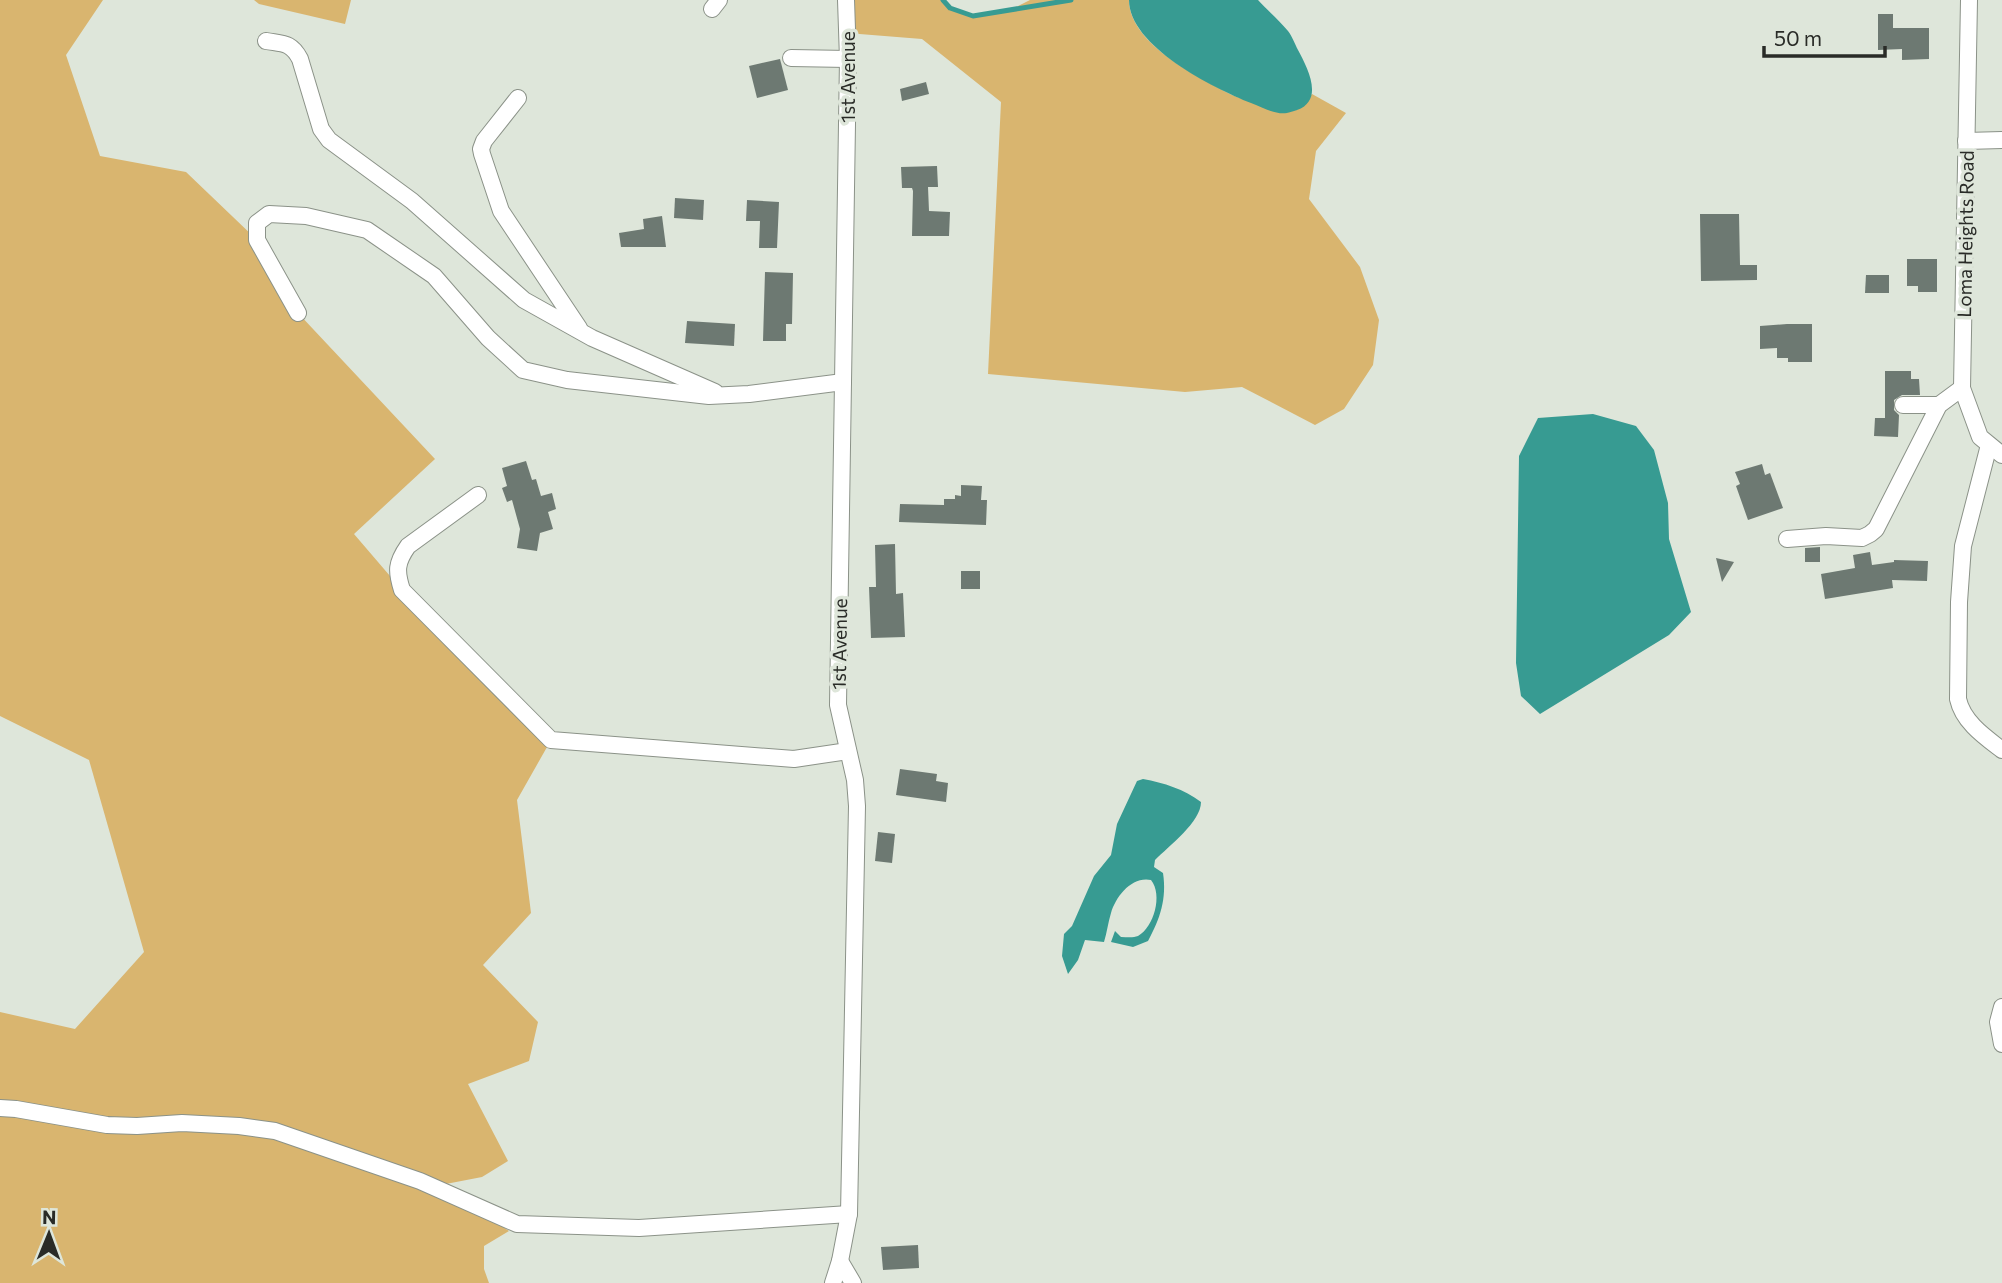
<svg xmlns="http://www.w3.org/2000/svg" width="2002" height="1283" font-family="Commissioner,sans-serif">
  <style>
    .green { fill: #d9b56f }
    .water { fill: #379b92 }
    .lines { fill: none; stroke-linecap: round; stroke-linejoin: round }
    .stream { stroke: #379b92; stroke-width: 5 }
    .building { fill: #6d7972 }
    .minor-casing { stroke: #8b9288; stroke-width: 18 }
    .minor { stroke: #fff; stroke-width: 16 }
    .labels { text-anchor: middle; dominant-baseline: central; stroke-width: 7; stroke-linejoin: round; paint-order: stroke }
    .street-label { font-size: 19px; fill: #292b27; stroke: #dee6da }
  </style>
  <rect width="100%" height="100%" fill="#dee6da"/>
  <g class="green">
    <polygon points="0,0 103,0 66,55 100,156 186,172 257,240 298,313 435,459 354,534 402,590 551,740 517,800 531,913 483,965 538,1022 529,1061 468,1084 508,1161 482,1177 425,1188 486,1216 509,1231 484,1246 484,1269 489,1283 0,1283 0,1012 75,1029 144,952 89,760 0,716"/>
    <polygon points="254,0 351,0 345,24 259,4"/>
    <path d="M846 0H943L950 8 973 16 1008 11 1030 0H1129C1129 38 1183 69 1213 85 1221 89 1229 94 1237 97 1255 104 1277 106 1296 110L1312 94 1346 113 1316 151 1309 199 1360 267 1379 320 1373 365 1344 409 1315 425 1242 387 1185 392 988 374 1001 102 922 39 847 33Z"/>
  </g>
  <g class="water">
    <path d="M1129 0H1258C1267 10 1279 20 1288 31 1292 36 1295 44 1298 50 1307 67 1325 100 1297 110 1297 110 1288 113 1287 113 1275 115 1262 107 1251 103 1213 88 1129 46 1129 0Z"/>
    <polygon points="1593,414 1636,426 1654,450 1668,503 1669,539 1691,612 1669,635 1540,714 1521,696 1516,663 1519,456 1538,418"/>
    <path d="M1143 779C1164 783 1184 789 1201 802 1201 822 1169 846 1155 860L1154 867 1163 873C1167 899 1160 919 1148 941L1133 947 1111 942 1115 931 1121 937C1127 937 1133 938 1138 936 1154 927 1163 895 1151 880 1132 876 1116 896 1111 913 1108 923 1107 932 1104 942L1085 940 1078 960 1068 974 1062 956 1064 934 1072 926 1094 876 1111 855 1117 824 1137 781Z"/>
  </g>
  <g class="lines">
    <polyline class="stream" points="943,0 950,8 973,16 1071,0"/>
  </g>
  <g class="building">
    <polygon points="1878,14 1893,14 1893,28 1929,28 1929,59 1902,60 1902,49 1878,50"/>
    <polygon points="780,59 788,90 757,98 749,66"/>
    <polygon points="926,82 929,94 902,101 900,89"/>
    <polygon points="937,166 938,187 928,187 929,211 950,212 949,236 912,236 913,191 912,188 902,188 901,167"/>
    <polygon points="675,198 704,200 703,220 674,218"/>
    <polygon points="747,200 779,202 777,248 759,248 760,221 746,221"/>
    <polygon points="1700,214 1739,214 1740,265 1757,265 1757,280 1701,281"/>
    <polygon points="662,216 666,247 621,247 619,233 644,229 643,219"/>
    <polygon points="1907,259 1937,259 1937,292 1918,292 1918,286 1907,286"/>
    <polygon points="765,272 793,273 792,324 786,324 786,341 763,341"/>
    <polygon points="1866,275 1889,275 1889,293 1865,293"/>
    <polygon points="687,321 735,324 734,346 685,343"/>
    <polygon points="1787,324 1812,324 1812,362 1788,362 1788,358 1777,358 1777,348 1760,349 1760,326"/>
    <polygon points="1885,371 1911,371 1911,379 1919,379 1920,395 1902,395 1894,400 1894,410 1899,415 1898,437 1874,436 1875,418 1885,418"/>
    <polygon points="526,461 532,480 536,479 541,496 552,493 556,509 548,512 553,529 540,533 537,551 517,548 520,529 512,500 507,502 502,488 507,486 502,468"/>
    <polygon points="1762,464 1765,475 1770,473 1783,508 1748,520 1736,486 1740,484 1735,472"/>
    <polygon points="961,485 982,486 981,500 987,500 986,525 899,522 900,504 944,505 944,499 955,499 955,495 961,496"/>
    <polygon points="895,544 896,594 903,593 905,637 871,638 869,587 876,587 875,545"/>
    <polygon points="1820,547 1820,562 1805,562 1805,548"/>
    <polygon points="1870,552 1872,565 1894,562 1894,560 1928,561 1927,581 1892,580 1893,588 1825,599 1821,574 1855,568 1853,555"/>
    <polygon points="1716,558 1734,562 1722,582"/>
    <rect x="961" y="571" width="19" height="18"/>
    <polygon points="900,769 937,774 936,781 948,783 946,802 896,795"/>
    <polygon points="878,832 895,834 892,863 875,861"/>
    <polygon points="918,1245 919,1268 883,1270 881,1247"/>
  </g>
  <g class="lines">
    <g class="minor-casing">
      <g id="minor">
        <polyline points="1969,0 1962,388 1980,437 2002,455"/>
        <polyline points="712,9 719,0"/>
        <path d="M266 41C283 44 291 42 300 59L321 129 329 140 412 201 524 300 592 338 715 392"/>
        <polyline points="791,58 848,59"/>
        <polyline points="518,98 484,141 481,149 482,154 501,211 579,328"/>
        <polyline points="1966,141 2002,140"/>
        <polyline points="298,313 257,240 257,223 269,214 306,216 367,230 434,276 488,338 523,370 567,380 709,396 749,394 843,382"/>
        <polyline points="1903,405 1939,405"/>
        <path d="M1989 445 1963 546 1959 602 1958 699C1963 722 1985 737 2002 750"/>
        <path d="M478 495 408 546C396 563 396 571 402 590L551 740 794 759 848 751"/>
        <polyline points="1787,539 1826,536 1862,538 1870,534 1876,529 1939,405 1962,388"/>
        <polyline points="2002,1007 1998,1022 2002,1044"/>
        <polyline points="0,1108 16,1109 107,1125 137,1126 182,1123 239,1126 275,1131 420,1181 517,1224 639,1228 849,1214"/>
        <polyline points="840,1261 853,1283"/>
        <polyline points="833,1283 840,1261 849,1214 857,806 855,780 838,705 848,59 846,0"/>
      </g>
    </g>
    <use href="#minor" class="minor"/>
  </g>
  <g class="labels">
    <g class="street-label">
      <text transform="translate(847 77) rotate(-90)">1st Avenue</text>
      <text transform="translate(1965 234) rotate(-89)">Loma Heights Road</text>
      <text transform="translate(839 644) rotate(-89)">1st Avenue</text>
    </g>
  </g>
  <g transform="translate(49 1234) rotate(1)" stroke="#dee6da" stroke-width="5" paint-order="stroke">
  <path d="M0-5L12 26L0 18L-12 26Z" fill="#292b27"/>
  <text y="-10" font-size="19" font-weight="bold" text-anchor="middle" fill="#292b27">N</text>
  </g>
  <path d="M1764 46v10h121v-10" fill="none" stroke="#292b27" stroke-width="3.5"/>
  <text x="1774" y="46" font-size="21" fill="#292b27" stroke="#dee6da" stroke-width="5" paint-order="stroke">50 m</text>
</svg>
